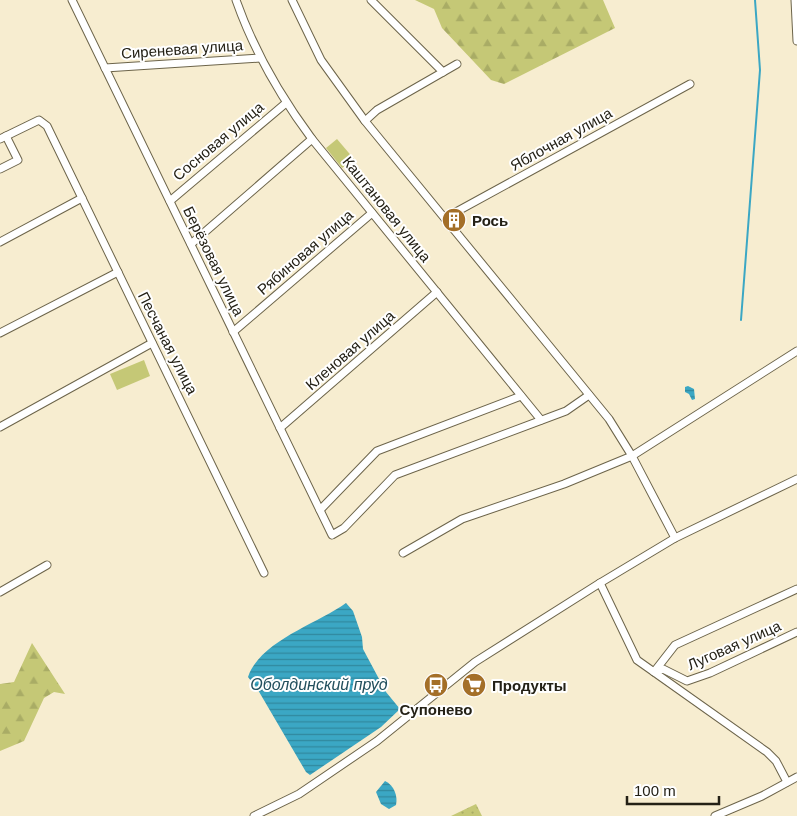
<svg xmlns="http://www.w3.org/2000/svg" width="797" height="816" font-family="Helvetica,sans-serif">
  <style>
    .green { fill: url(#green-dots) }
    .forest { fill: url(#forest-firs) }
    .pitch { fill: #c5c876 }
    .water { fill: url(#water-rules) }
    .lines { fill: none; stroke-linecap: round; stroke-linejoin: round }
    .stream { stroke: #3ba7c4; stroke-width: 2 }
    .minor-casing { stroke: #6c644a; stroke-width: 9 }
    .minor { stroke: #fff; stroke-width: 7 }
    .labels { text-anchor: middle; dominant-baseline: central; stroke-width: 4; stroke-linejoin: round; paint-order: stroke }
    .street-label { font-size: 15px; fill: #242116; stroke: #fff }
    .poi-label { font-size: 15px; font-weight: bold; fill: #242116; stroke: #fff; text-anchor: start }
    .water-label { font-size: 16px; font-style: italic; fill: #23505e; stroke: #fff }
  </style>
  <defs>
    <pattern id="green-dots" width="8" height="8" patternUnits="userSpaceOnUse" patternTransform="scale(1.25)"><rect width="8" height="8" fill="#c5c876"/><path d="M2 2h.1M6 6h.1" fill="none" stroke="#a9ac65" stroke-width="1.8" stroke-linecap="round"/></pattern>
    <pattern id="forest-firs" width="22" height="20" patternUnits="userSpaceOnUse" patternTransform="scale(1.25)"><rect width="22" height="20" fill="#c5c876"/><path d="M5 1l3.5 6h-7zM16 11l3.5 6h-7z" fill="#a9ac65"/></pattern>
    <pattern id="water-rules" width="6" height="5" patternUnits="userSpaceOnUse" patternTransform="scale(1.25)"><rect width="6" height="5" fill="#3ba7c4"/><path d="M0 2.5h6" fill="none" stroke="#31889e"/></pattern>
  </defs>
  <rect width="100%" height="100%" fill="#f7edd0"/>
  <polygon class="green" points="476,804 482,816 451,816"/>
  <g class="forest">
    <polygon points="415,0 603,0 615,28 504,84 491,80 442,28 434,9"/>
    <polygon points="32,643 65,694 54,692 44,698 24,741 0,751 0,684 14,682"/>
  </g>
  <g class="pitch">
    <polygon points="337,139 354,159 342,168 326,148"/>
    <polygon points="144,360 150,376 117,390 110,374"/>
  </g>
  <g class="water">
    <polygon points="688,386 694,389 695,399 692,400 689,394 685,392 685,387"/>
    <path d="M346 603 353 611 362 637 363 649 386 692 400 709 381 727 310 775 306 772 258 690 248 677C260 641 317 624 346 603Z"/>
    <path d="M385 781C394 785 398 796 396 805L389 809 381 804 376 792Z"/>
  </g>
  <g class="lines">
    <polyline class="stream" points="741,320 760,70 755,0"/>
    <g class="minor-casing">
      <g id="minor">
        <polyline points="72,0 332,535 344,528 395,475 566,411 589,395"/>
        <path d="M236 0C254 51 280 96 312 139L541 420"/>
        <polyline points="292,0 321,60 365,121 609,419 632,456 675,538"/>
        <polyline points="371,0 443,72"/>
        <polyline points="795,0 797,41"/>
        <polyline points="105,68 260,58"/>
        <polyline points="365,121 377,110 457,64"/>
        <polyline points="0,139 39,120 47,126 264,573"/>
        <polyline points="0,169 18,160 6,136"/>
        <polyline points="170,201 286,103"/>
        <polyline points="445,218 690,84"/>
        <polyline points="0,242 82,198"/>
        <polyline points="191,244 312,139"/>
        <polyline points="233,332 372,213"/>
        <polyline points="0,333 118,272"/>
        <polyline points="0,427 152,343"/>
        <polyline points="280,428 437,292"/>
        <polyline points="320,510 377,451 521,396"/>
        <polyline points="403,553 462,519 564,484 632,456 797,351"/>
        <polyline points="600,583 637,660 654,672 663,669 687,681 710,673 797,632"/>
        <polyline points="0,592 47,565"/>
        <polyline points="787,782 776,761 767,752 654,672 675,645 797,589"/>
        <polyline points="254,816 299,794 377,741 475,662 600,583 675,538 797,479"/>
        <polyline points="715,816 762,796 797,777"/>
      </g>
    </g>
    <use href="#minor" class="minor"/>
  </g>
  <defs>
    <g id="building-disc" transform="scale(1.25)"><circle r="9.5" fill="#a46f28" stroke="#fff"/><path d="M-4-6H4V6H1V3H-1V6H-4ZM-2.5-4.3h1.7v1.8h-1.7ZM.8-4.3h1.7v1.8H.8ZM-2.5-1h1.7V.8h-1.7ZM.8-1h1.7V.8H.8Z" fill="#fff"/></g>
    <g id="bus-disc" transform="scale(1.25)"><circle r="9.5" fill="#a46f28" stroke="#fff"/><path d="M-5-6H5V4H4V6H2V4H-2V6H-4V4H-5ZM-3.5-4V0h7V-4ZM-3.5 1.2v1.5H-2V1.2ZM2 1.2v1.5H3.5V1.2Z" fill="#fff"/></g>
    <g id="supermarket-disc" transform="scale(1.25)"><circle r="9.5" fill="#a46f28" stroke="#fff"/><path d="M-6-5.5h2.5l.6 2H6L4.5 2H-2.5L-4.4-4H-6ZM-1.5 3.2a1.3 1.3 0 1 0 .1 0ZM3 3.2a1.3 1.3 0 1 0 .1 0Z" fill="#fff"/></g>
  </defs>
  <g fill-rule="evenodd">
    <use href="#building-disc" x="454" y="220"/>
    <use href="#bus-disc" x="436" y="685"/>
    <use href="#supermarket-disc" x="474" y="685"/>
  </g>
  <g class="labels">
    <g class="street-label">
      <text transform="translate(182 49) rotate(-4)">Сиреневая улица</text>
      <text transform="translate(561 139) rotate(-29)">Яблочная улица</text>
      <text transform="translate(218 141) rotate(-40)">Сосновая улица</text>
      <text transform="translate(387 209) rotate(51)">Каштановая улица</text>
      <text transform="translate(305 252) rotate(-41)">Рябиновая улица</text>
      <text transform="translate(214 261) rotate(64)">Берёзовая улица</text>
      <text transform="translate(168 343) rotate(63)">Песчаная улица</text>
      <text transform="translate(350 350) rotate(-41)">Кленовая улица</text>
      <text transform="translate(734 645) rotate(-24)">Луговая улица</text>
    </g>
    <g class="poi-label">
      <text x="472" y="220">Рось</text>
      <text x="492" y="685">Продукты</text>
      <text x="436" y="709" text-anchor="middle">Супонево</text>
    </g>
    <g class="water-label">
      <text x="319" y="684">Оболдинский пруд</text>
    </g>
  </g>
  <path d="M627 796v8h92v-8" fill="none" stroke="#242116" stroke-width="2.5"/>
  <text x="634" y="796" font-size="15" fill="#242116" stroke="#ffffff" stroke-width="4" paint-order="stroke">100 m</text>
</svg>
